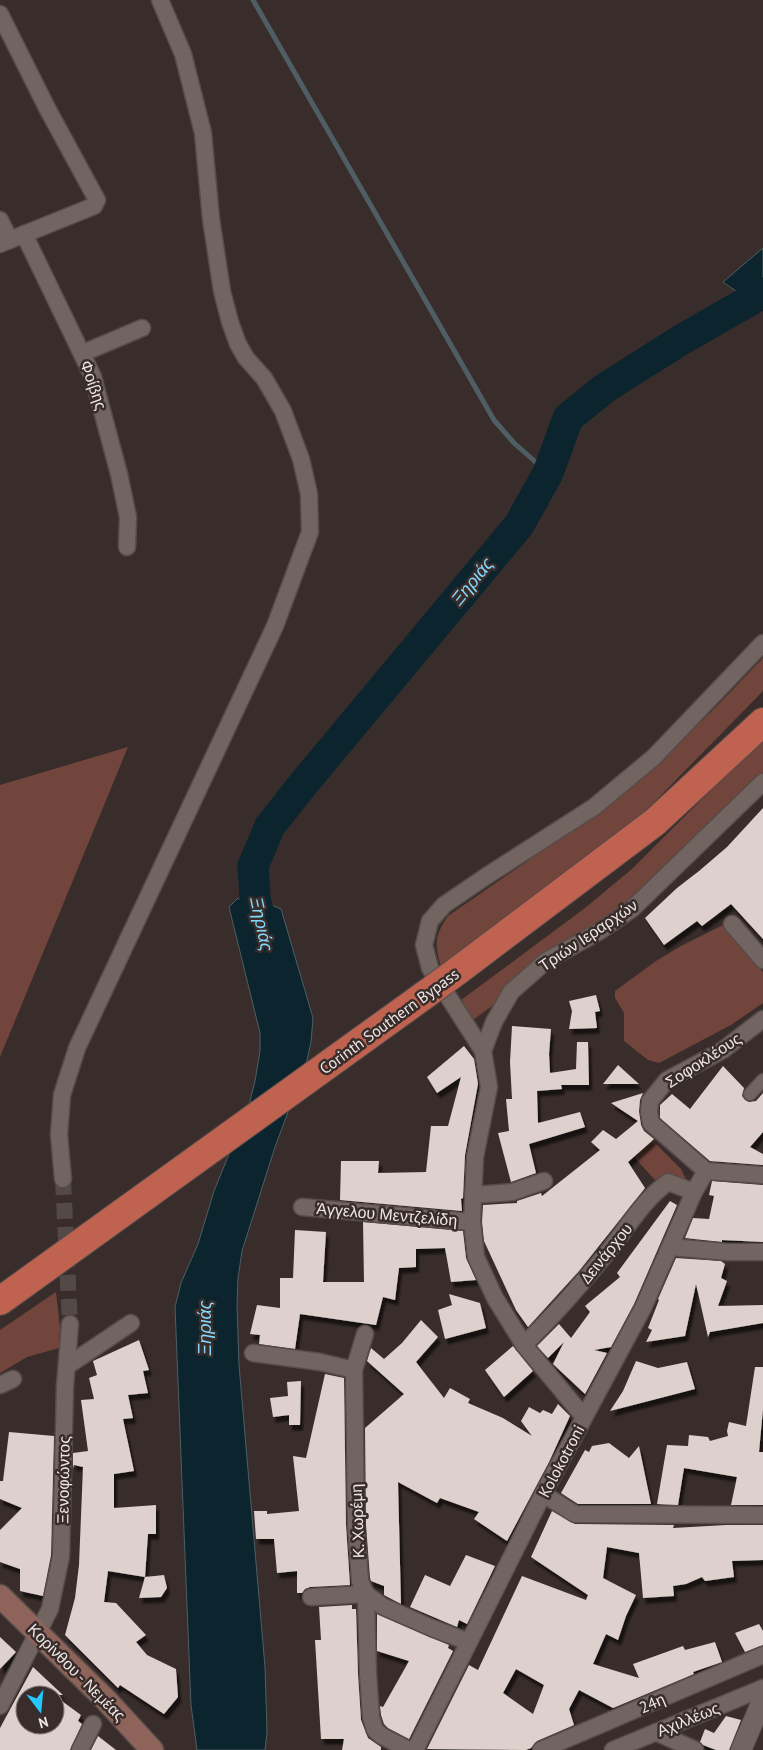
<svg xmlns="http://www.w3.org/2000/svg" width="763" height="1750" font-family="'PT Sans',sans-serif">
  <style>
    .green { fill: #71453c }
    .water { fill: #0b242e; stroke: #4f5e65 }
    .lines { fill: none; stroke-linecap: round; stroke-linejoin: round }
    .stream { stroke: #4f5e65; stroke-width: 5 }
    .river { stroke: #0b242e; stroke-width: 31 }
    .building { fill: #ded0cc; fill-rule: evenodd; filter: url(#shadow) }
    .minor-tunnel { stroke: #534946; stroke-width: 16; stroke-dasharray: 16 8; stroke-linecap: butt }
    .pedestrian-casing { stroke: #554c4a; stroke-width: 15 }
    .minor-casing { stroke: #554c4a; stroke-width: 19 }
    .tertiary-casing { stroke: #554c4a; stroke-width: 22 }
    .secondary-casing { stroke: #554c4a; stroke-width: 25 }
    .trunk-casing { stroke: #554c4a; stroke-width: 30 }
    .pedestrian { stroke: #716461; stroke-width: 12 }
    .minor { stroke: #716461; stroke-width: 16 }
    .tertiary { stroke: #716461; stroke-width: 20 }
    .secondary { stroke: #8e635a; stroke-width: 22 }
    .trunk { stroke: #c06250; stroke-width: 28 }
    .trunk-bridge-casing { stroke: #554c4a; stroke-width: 30; stroke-linecap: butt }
    .trunk-bridge { stroke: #c06250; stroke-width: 28 }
    .labels { text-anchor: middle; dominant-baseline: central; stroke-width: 5; stroke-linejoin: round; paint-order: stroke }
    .street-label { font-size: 16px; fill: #eee7e5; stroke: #382d2a }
    .water-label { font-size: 18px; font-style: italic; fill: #83d9fd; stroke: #382d2a }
  </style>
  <defs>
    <filter id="shadow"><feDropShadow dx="3" dy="5.5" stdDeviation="1" flood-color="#0009"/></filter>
  </defs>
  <rect width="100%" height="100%" fill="#382d2a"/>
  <g class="green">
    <path d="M763 658V691L630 827 442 971C435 945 433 938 448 916L562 837 638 781 711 712Z"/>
    <polygon points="763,738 763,774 639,894 508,987 492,1006 473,1020 461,1000 585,908 632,869"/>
    <polygon points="128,747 0,1057 0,785"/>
    <polygon points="723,925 763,972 763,1003 731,1025 659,1063 648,1060 624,1041 624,1013 615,998 615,991 656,961 681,946"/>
    <polygon points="652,1140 681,1169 686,1179 666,1178 655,1180 634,1157"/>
    <polygon points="56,1292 60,1327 59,1348 27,1357 0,1373 0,1330"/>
  </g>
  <g class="water">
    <polygon points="763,248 763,310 723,282"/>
    <polygon points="255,898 281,909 313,1018 311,1042 306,1064 275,1147 242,1251 238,1278 237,1305 239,1365 265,1667 267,1732 265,1750 197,1750 191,1705 175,1307 181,1283 198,1244 214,1191 249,1105 255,1081 260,1051 260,1033 229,907 237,899"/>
  </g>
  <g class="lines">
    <polyline class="stream" points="253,0 494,420 514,443 548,473"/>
    <polyline class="river" points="265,939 255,898 253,866 270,826 304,783 519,525 548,473 568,418 605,388 681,340 763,293"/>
  </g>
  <g class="building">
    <polygon points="763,808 763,939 731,904 702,926 697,921 664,945 645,918 677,888 699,871 727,847"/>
    <polygon points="596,995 600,1011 595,1012 597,1028 569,1029 572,1011 569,1001"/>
    <polygon points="512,1026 551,1029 549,1054 550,1073 576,1069 577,1042 588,1042 589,1085 561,1085 562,1089 537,1091 538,1123 580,1112 585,1127 529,1144 536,1173 511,1182 498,1133 509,1131 506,1099 512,1099 510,1062"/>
    <polygon points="464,1046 474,1059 478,1084 465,1155 463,1198 461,1199 462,1211 340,1200 341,1161 379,1161 378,1173 426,1172 431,1126 448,1126 461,1077 437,1093 427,1077"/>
    <polygon points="618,1065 639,1084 603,1084"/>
    <polygon points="723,1066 744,1088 742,1096 745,1100 749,1102 756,1101 763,1093 763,1132 750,1147 763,1154 763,1165 710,1161 660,1118 660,1105 672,1094 690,1109"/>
    <polygon points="643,1093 640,1100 639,1111 641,1125 644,1131 654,1139 628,1162 645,1188 579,1271 528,1327 516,1310 484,1241 482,1222 483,1205 517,1203 517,1201 541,1193 542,1196 600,1150 591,1142 603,1130 616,1139 638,1121 611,1103"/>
    <polygon points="712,1181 763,1185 763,1242 722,1240 722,1242 685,1238 693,1218 709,1219 714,1196 709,1195"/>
    <polygon points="670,1201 677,1205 634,1304 611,1347 594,1350 607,1353 585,1394 553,1364 564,1342 548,1358 537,1346 559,1324 571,1338 590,1312 585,1306 620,1277 617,1273"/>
    <polygon points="363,1222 463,1231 466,1258 476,1280 451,1282 445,1248 416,1249 416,1267 399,1268 395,1300 383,1297 376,1325 300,1314 295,1349 259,1344 260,1335 250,1334 257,1305 280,1308 280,1278 293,1278 295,1230 326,1232 323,1282 364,1282"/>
    <polygon points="676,1258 721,1261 725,1264 721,1278 727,1281 718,1306 763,1305 763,1323 710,1332 708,1337 696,1284 685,1336 646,1342 652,1330 648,1328 659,1300 658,1299"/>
    <polygon points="449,1294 480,1303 486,1328 445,1339 438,1310 452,1305"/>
    <polygon points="421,1320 438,1337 416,1362 444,1398 450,1388 470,1399 468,1403 503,1418 532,1436 521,1421 529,1407 540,1413 543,1410 552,1414 558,1404 570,1416 549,1462 507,1541 474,1519 479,1512 440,1498 437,1503 398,1482 401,1604 384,1595 384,1586 371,1581 370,1578 366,1525 365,1428 404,1394 367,1361 371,1348 384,1359 402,1343"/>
    <polygon points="139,1340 149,1370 143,1371 148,1393 128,1395 133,1418 123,1419 134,1471 114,1474 114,1508 156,1505 156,1534 148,1534 145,1577 108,1571 104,1602 116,1603 146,1635 136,1642 147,1655 176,1669 178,1697 164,1714 120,1685 118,1688 65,1635 75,1598 79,1565 83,1467 74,1465 73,1468 73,1453 88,1451 81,1400 94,1399 89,1378 97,1375 93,1361"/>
    <polygon points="513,1346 533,1371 504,1397 485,1370"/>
    <polygon points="636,1361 658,1368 687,1362 695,1389 610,1411 623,1391"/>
    <polygon points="755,1367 763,1367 763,1409 759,1452 763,1452 763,1505 731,1505 737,1477 684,1468 678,1505 657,1504 667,1445 688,1446 689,1435 708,1437 710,1441 728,1436 727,1431 729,1422 746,1426"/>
    <polygon points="325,1374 344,1378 346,1525 350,1585 310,1587 305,1589 302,1593 297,1593 297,1571 277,1573 274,1539 256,1539 254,1511 267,1511 267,1514 299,1511 293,1456 306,1458"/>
    <polygon points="301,1381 300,1425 289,1425 289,1415 273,1417 270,1398 288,1396 287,1382"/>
    <polygon points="9,1432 54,1436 51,1555 43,1596 20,1591 20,1569 0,1562 0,1530 22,1508 0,1499 0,1481 3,1481"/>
    <polygon points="609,1443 629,1458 639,1446 651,1504 578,1504 561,1493 585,1450 589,1452 592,1446"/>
    <path d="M552 1511 575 1524 674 1525 673 1528 726 1525H763V1560L732 1561 734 1577 705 1581 702 1577 686 1584 673 1586 674 1596 643 1598 639 1553 607 1547 603 1578 636 1595 626 1616 618 1640 606 1634 593 1664 639 1678 633 1664 683 1646 685 1650 715 1642 722 1662 693 1672 694 1674 613 1708 579 1690 569 1709 574 1725 537 1741 531 1748 526 1750 427 1749 469 1665 478 1670 522 1576 586 1600 588 1595 531 1557ZM516 1669 544 1685 533 1714 503 1693Z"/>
    <polygon points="466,1555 495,1566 467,1624 459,1620 457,1627 410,1607 425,1575 450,1586"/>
    <polygon points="164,1575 167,1588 161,1597 139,1598 145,1577"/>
    <polygon points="352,1605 352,1609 356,1609 358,1674 361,1720 366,1733 368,1738 381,1747 381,1750 342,1750 344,1739 321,1739 315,1640 321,1640 319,1607"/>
    <polygon points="377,1614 449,1645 448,1648 453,1651 409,1739 388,1728 384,1724 381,1715 380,1706 383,1707 409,1661 377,1651"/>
    <polygon points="759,1624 763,1631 763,1645 745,1652 735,1633"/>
    <polygon points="0,1637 16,1652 0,1669"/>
    <polygon points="33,1667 63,1695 25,1695 25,1725 55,1725 55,1696 81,1715 78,1721 82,1724 70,1750 0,1750 0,1728"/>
    <polygon points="726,1716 741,1720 729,1750 716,1750 703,1745 700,1742 705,1729 714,1733"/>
    <polygon points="98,1736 116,1750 91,1750"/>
  </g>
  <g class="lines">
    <polyline class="minor-tunnel" points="63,1179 70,1324"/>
    <g class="pedestrian-casing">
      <polyline id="pedestrian" points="750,1094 763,1080"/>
    </g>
    <g class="minor-casing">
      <g id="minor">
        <polyline points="0,14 47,108 97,200 94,206 0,244"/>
        <polyline points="0,220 10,240"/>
        <polyline points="24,234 93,377 119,474 128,517 127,547"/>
        <polyline points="83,353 142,328"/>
        <polyline points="732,924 763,960"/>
        <polyline points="483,1051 430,968 424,945 430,921 444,905 485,877 594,807 654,757 763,643"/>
        <polyline points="706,1171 651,1123 649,1112 650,1101 667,1080 723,1050 763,1019"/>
        <polyline points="706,1171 763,1175"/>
        <polyline points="63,1179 59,1135 62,1095 77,1048 275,626 310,532 309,494 301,459 283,411 264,378 246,358 238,344 230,322 222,291 211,219 203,133 183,54 160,0"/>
        <polyline points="473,1195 512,1192 544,1181"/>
        <polyline points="302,1207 472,1222"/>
        <polyline points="670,1247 727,1252 763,1252"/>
        <polyline points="365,1334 354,1370 356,1525 360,1581 366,1594 382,1606 432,1628 469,1642"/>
        <path d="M524 1345C553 1316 580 1286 606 1254 626 1230 642 1201 668 1182L694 1192"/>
        <polyline points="253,1353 320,1362 354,1370"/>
        <polyline points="67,1366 131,1323"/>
        <polyline points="0,1385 13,1379"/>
        <polyline points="584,1417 524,1345 495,1298 476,1257 472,1222 475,1157 489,1087 483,1051 494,1022 511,992 546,961 600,931 632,909 763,782"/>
        <polyline points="543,1494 575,1514 763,1515"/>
        <polyline points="311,1597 366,1594 368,1674 371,1717 375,1730 382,1736 409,1750"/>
        <polyline points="0,1706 50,1609 61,1556 65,1386 70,1324"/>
        <polyline points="656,1732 695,1750"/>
        <polyline points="80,1750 93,1724"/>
        <polyline points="415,1750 543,1494 643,1308 694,1192 706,1171"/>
        <polyline points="541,1750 763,1655"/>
        <polyline points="613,1750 763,1688"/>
      </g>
    </g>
    <g class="tertiary-casing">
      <polyline id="tertiary" points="741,1750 763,1699"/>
    </g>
    <g class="secondary-casing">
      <polyline id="secondary" points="0,1596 106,1700 152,1750"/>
    </g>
    <g class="trunk-casing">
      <g id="trunk">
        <polyline points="456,972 655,822 763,722"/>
        <polyline points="0,1301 426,994"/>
      </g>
    </g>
    <use href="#pedestrian" class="pedestrian"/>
    <use href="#minor" class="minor"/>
    <use href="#tertiary" class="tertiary"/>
    <use href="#secondary" class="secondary"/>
    <use href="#trunk" class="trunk"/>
    <g class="trunk-bridge-casing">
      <polyline id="trunk-bridge" points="426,994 456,972"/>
    </g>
    <use href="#trunk-bridge" class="trunk-bridge"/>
  </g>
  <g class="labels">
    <g class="street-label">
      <text transform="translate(94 385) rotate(71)">Φοίβης</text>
      <text transform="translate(588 935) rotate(-34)">Τριών Ιεραρχών</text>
      <text transform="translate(389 1021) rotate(-36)">Corinth Southern Bypass</text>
      <text transform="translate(703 1060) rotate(-33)">Σοφοκλέους</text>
      <text transform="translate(387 1214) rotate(5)">Άγγελου Μεντζελίδη</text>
      <text transform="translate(606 1253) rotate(-51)">Δεινάρχου</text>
      <text transform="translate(561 1461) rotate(-62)">Kolokotroni</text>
      <text transform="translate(63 1480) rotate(-89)">Ξενοφώντος</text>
      <text transform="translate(357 1521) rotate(-92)">Κ. Χωρέμη</text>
      <text transform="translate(77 1672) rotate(45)">Κορίνθου - Νεμέας</text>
      <text transform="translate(652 1703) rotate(-23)">24η</text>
      <text transform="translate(688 1719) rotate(-22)">Αχιλλέως</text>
    </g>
    <g class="water-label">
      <text transform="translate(472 581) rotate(-51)">Ξηριάς</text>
      <text transform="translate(262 924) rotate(78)">Ξηριάς</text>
      <text transform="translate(204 1328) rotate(-90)">Ξηριάς</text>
    </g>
  </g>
  <g transform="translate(40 1710) rotate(164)"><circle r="24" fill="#382d2a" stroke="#817775"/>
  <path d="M0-4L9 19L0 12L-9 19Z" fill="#23c9fe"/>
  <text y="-8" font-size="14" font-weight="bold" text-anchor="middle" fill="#eee7e5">N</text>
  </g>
</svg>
